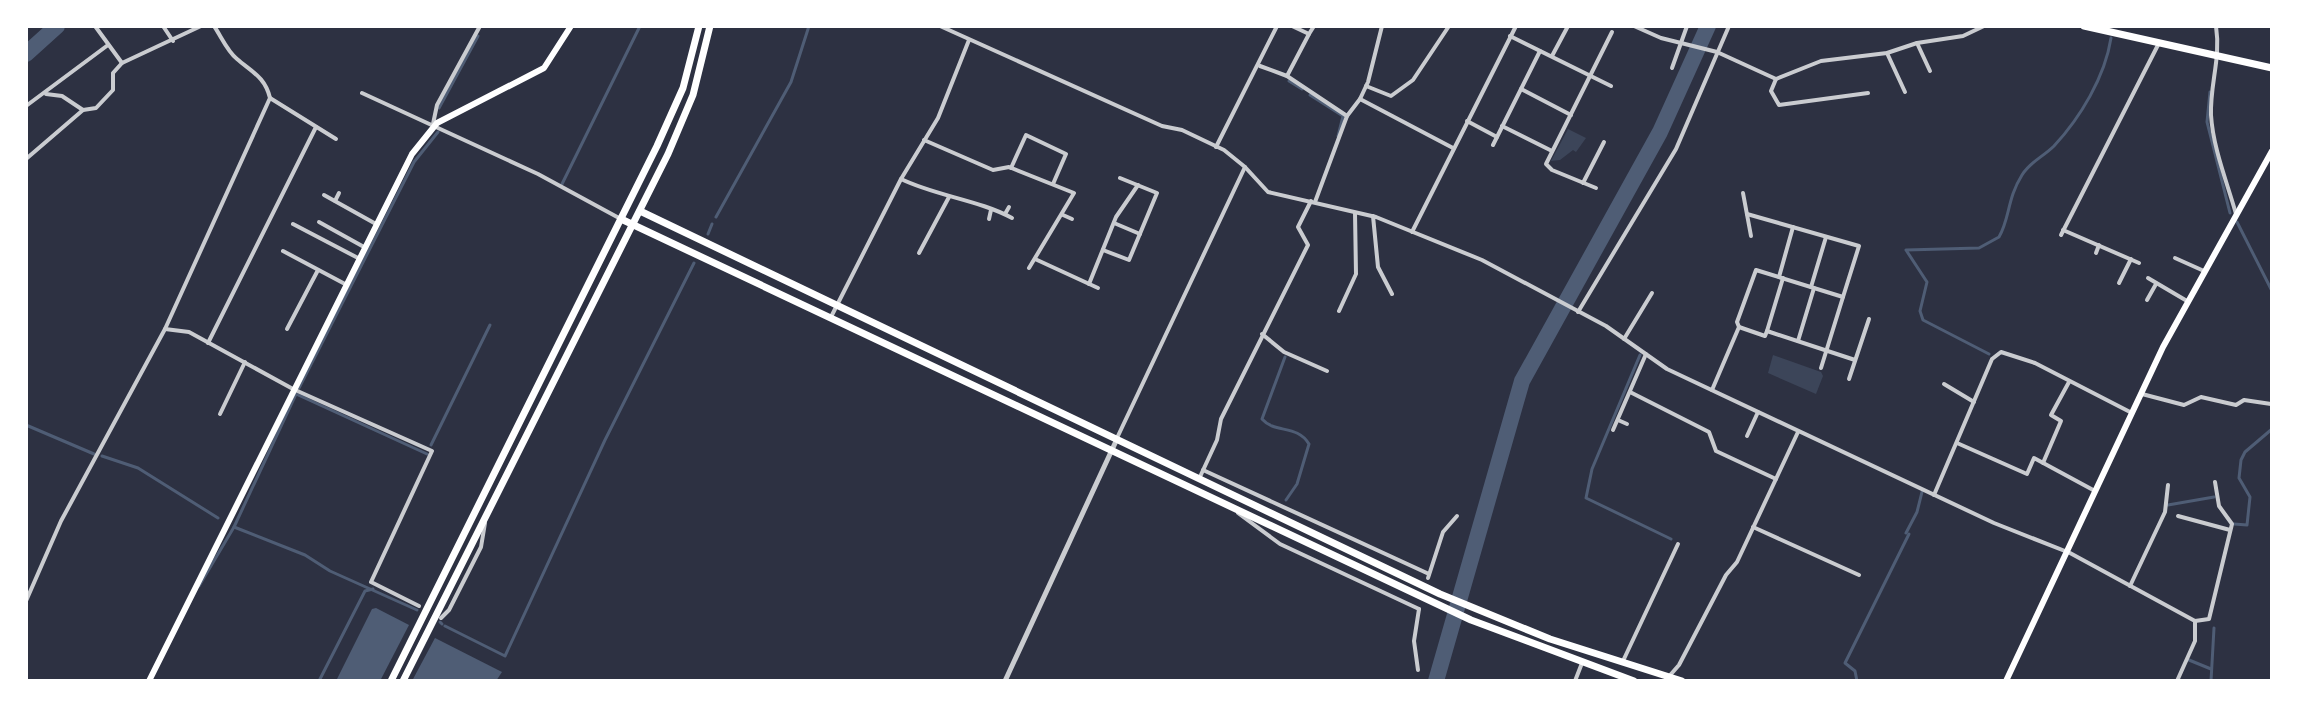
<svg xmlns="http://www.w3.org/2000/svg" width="2298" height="707" font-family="'Archivo Narrow',sans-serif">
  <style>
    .green { fill: #3c4559 }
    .water { fill: #4f5d75 }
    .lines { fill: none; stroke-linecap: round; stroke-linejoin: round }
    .stream { stroke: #4f5d75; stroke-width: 3 }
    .river { stroke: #4f5d75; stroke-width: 16 }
    .minor { stroke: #caccd0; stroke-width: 4 }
    .tertiary { stroke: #caccd0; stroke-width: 5 }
    .secondary { stroke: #fff; stroke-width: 6 }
    .primary { stroke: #fff; stroke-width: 7 }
  </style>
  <rect width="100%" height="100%" fill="#2d3142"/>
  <g class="green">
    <polygon points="1568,129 1586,138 1576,152 1573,150 1560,160 1551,161"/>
    <polygon points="1773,355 1821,372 1823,376 1816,394 1768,373"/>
  </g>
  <g class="water">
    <polygon points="376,608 409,625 380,681 336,681 372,609"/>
    <polygon points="435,638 502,672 496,681 412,681"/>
  </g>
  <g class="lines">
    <g class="stream">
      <polyline points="1289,81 1302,89"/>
      <polyline points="2210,92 2207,122 2230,213"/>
      <polyline points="1310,95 1343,116 1338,136"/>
      <polyline points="439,108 478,36"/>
      <polyline points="562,184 640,26"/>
      <polyline points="716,217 791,82 809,26"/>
      <polyline points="2237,222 2272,291"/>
      <polyline points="708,234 712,224"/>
      <path d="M1989 354 1923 320 1920 311 1927 282 1906 250 1979 248 1999 237C2010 218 2007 199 2022 175 2031 161 2043 157 2054 146 2080 118 2105 77 2111 38"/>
      <polyline points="1640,355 1592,469 1586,498 1671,539"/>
      <path d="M1285 357 1262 419C1275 434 1297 424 1309 444L1297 484 1286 500"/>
      <polyline points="299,388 414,162 438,132"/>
      <polyline points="26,425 94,454"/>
      <polyline points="431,445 490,325"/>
      <polyline points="102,456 138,468 218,518"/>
      <polyline points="2168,505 2214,497"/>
      <polyline points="2234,524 2247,525 2250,497 2239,478 2241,460 2245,452 2272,429"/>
      <polyline points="234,527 305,555 330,571 417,610"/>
      <polyline points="1906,533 1917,512 1922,492"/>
      <polyline points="199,586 234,527 296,394 427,454"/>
      <polyline points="440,622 442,624"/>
      <polyline points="445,626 505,656 605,440 694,263"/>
      <polyline points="2189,660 2211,669"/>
      <polyline points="319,681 365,591 373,589"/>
      <polyline points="1857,681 1855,671 1845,663 1909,534"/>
      <polyline points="2211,681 2214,628"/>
    </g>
    <g class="river">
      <polyline points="26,54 57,26"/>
      <polyline points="1436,681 1522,381 1660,132 1708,26"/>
    </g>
    <g class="minor">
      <polyline points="95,26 122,63"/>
      <polyline points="163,26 173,41"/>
      <polyline points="940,26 1162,126 1182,130 1224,150 1245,167 1268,192 1376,217 1482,260 1606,326 1667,369 1994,523 2070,553 2195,621 2195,641 2177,681"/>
      <polyline points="1292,26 1309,34 1314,26"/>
      <polyline points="1634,26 1661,38 1717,52 1776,79 1821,61 1887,53 1917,43 1963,36 1984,26"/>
      <path d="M2216 26C2221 59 2210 83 2211 115 2213 148 2227 182 2236 214"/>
      <polyline points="1510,36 1611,86"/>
      <polyline points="1917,43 1930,71"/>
      <polyline points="1887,53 1905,92"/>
      <polyline points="1552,56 1568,26"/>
      <polyline points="1260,66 1287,76 1347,116 1360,99 1453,148"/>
      <polyline points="1672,68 1687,26"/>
      <polyline points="1287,76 1309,34"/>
      <polyline points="1776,79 1771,91 1779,105 1868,93"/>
      <polyline points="1366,86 1391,96 1413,80 1449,26"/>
      <polyline points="1521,89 1571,115"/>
      <polyline points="362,93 538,174 619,218"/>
      <polyline points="46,94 62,96 83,110"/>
      <polyline points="270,98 336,139"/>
      <polyline points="1360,99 1368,82 1382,26"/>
      <polyline points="26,106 108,45"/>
      <polyline points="1467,121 1497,137"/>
      <polyline points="433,124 437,105 480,26"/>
      <polyline points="1502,126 1552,151"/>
      <polyline points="924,140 993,170 1009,167 1074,193 1029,268"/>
      <polyline points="1493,145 1540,51"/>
      <polyline points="1216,147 1277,26"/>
      <polyline points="26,159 83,110 96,108 113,90 113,73 122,63 201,26"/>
      <polyline points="1011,168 1026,135 1066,154 1053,184"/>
      <path d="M901 179C936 196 979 200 1012 218"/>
      <polyline points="1583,183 1604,142"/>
      <polyline points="1596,188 1552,170 1546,164 1612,32"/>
      <polyline points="1743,193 1751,236"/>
      <polyline points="324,195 376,224"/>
      <polyline points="335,201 339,193"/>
      <polyline points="1315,202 1347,116"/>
      <polyline points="1005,214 1009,207"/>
      <polyline points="1747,214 1859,246 1843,297"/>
      <polyline points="1063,215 1072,219"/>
      <polyline points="1373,216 1378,267 1392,294"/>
      <polyline points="989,219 991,210"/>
      <polyline points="319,222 364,247"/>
      <polyline points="1114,223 1140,234"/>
      <polyline points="293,224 358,258"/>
      <polyline points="2063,230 2139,263"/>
      <polyline points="1412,232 1516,26"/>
      <polyline points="2061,235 2159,43"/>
      <polyline points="1103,250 1129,260 1157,193 1120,178"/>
      <polyline points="283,251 345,284"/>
      <polyline points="919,253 949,197"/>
      <polyline points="2096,253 2099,245"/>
      <polyline points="2175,258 2204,271"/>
      <polyline points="1035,259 1098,288"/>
      <polyline points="1779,277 1793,227"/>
      <polyline points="2148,278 2187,301"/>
      <polyline points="2119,283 2131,259"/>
      <polyline points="1089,284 1116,217 1138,185"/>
      <polyline points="1811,287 1826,237"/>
      <polyline points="2147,300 2156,284"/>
      <polyline points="1339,311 1356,274 1355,213"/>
      <polyline points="1578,312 1676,149 1729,26"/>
      <polyline points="831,317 901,179 938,118 969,40"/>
      <polyline points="1739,327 1765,336 1767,331 1855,360"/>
      <polyline points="165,329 189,332 293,389 432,451 371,582 419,606"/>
      <polyline points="287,329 318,270"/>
      <polyline points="1767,331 1783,278"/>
      <polyline points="1262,334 1284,352 1327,371"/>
      <polyline points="1624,339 1652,293"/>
      <polyline points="1798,341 1814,288"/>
      <polyline points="208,343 316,127"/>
      <polyline points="1849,379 1869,319"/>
      <polyline points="1944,384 1974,402"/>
      <polyline points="1712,390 1739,327 1737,322 1756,270 1843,297 1821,368"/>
      <polyline points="1630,392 1709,432 1716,451 1776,479"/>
      <polyline points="2142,394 2184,405 2201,397 2236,405 2244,400 2271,404"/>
      <polyline points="220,414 245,362"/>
      <polyline points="1618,420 1627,424"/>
      <polyline points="1613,430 1646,354"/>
      <polyline points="1747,436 1758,412"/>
      <polyline points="1117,438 1245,167"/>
      <polyline points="1957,443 2027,474 2034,458 2095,491"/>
      <polyline points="2043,463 2061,421 2051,415 2069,382"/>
      <polyline points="1203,470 1429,574"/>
      <polyline points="1199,479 1217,440 1221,419 1308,245 1298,227 1311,201"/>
      <polyline points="1934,495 1992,359 2001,352 2035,363 2132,413"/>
      <polyline points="1238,513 1280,544 1419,609"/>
      <polyline points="2178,516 2230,530"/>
      <polyline points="1753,527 1859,575"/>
      <polyline points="1428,578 1443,532 1457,516"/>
      <polyline points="2130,586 2165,512 2168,485"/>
      <path d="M26 601 61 521 165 329 270 98C265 77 252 72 237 59 227 51 221 36 214 26"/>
      <polyline points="441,618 449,610 481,547 485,523"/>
      <polyline points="2195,621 2209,619 2232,524 2219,506 2215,482"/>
      <polyline points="1623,661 1678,544"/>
      <polyline points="1418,670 1414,641 1419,609"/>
      <polyline points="1575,681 1582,663"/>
      <polyline points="1665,681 1679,665 1726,575 1737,562 1798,432"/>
    </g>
    <polyline class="tertiary" points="1005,681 1117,439"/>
    <g class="secondary">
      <polyline points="149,681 412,154 437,123 544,68 571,26"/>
      <polyline points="2006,681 2163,347 2272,151"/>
    </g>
    <g class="primary">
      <polyline points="2084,26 2272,68"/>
      <polyline points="640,211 1440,594 1550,639 1682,681"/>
      <polyline points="621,219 1471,620 1634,681"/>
      <polyline points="391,681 657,146 683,88 699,26"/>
      <polyline points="403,681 668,154 693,95 710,26"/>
    </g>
  </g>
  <rect width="2298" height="707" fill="none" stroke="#ffffff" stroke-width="56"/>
</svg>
